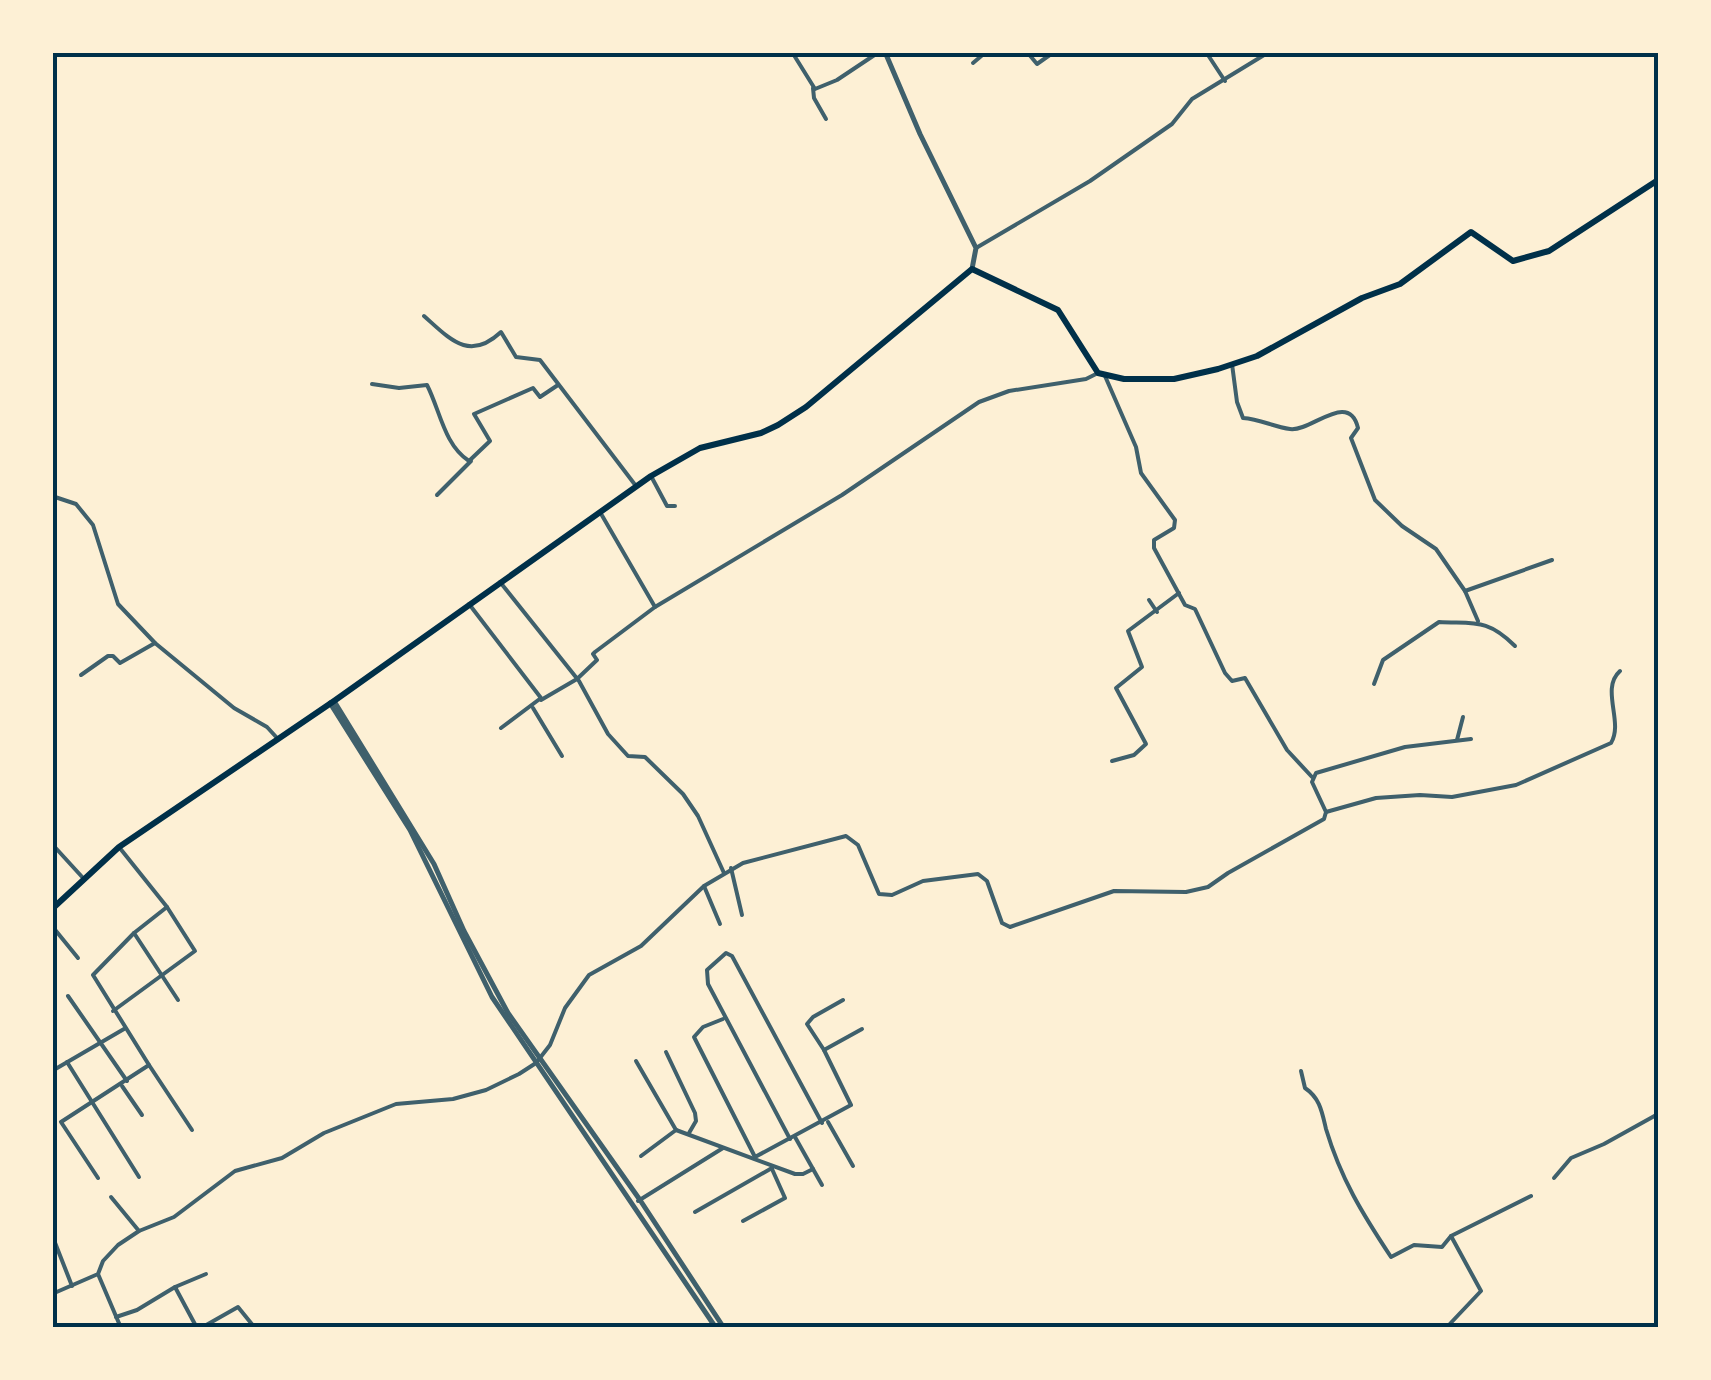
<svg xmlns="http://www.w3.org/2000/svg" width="1711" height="1380" font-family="Commissioner,sans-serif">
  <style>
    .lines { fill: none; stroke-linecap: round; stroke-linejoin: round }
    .minor { stroke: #3f606c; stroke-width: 4 }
    .tertiary { stroke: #3f606c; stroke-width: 5 }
    .primary { stroke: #003049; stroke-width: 6 }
    .neatline { fill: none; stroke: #003049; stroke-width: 4 }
  </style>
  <rect width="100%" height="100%" fill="#fdf0d5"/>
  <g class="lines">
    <g class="minor">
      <polyline points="792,52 815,89 837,80 879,52"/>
      <polyline points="1027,52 1037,64 1054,52"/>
      <polyline points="1206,52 1225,81"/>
      <polyline points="973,63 986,52"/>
      <polyline points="813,88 814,98 826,119"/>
      <polyline points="1658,236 1658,243"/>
      <polyline points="976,248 1090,181 1172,124 1192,99 1269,52"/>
      <polyline points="1658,272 1656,278 1658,288"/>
      <path d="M424 316C450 339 469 362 501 332L516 357 540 360 636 486"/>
      <path d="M1232 364 1237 402 1243 418C1260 419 1274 427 1290 429 1311 432 1349 390 1358 428L1351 438 1375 500 1402 526 1436 549 1465 591 1478 621"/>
      <polyline points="1105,376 1136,447 1141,473 1175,520 1174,528 1154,540 1154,548 1185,605 1195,609 1225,673 1232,681 1245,678 1287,750 1312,777"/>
      <path d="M372 384 399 388 427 385C440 410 444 445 469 461L490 441 474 414 533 388 540 397 558 385"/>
      <polyline points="651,476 667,506 675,506"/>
      <polyline points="437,495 471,461"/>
      <polyline points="52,496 76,504 93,525 118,604 155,643 234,708 267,727 278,739"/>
      <polyline points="600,512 655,607"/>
      <polyline points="500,582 579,681 608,734 628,756 645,757 683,794 698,816 724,873"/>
      <polyline points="1465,591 1552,560"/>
      <polyline points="1149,600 1157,612"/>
      <polyline points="469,604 541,698 501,728"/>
      <polyline points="81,675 108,656 113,656 120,663 155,643"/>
      <path d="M1374 684 1383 660 1439 622C1474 624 1487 618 1515 646"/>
      <polyline points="541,700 577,679 597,660 593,654 595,652 655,607 842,495 979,402 1009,391 1086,379 1098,373"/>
      <polyline points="533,708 562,756"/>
      <polyline points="1457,740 1463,717"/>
      <polyline points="1112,761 1134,755 1146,744 1116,688 1142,667 1128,631 1179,593"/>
      <path d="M1326 812 1376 798 1420 795 1452 797 1516 785 1611 743C1624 722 1600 689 1620 671"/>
      <polyline points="52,844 84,879"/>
      <polyline points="731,868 742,915"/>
      <polyline points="704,886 720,924"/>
      <polyline points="52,926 78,958"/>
      <polyline points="134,933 178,1000"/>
      <polyline points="68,996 127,1081"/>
      <polyline points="113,1011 195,951 167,907"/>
      <polyline points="723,1019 703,1027 694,1037 755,1157"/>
      <polyline points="824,1050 862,1029"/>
      <polyline points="666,1052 695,1113 696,1121 689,1133"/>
      <polyline points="636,1061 676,1130"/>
      <polyline points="67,1062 139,1177"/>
      <polyline points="149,1065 192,1130"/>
      <polyline points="52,1071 124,1029"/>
      <path d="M1301 1071 1305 1088C1320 1098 1322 1112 1326 1129 1341 1179 1362 1213 1391 1257L1414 1245 1442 1247 1451 1236"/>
      <polyline points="122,1086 142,1115"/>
      <polyline points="828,1122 853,1166"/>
      <polyline points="676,1130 795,1174 803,1174 813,1169"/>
      <polyline points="795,1137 822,1185"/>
      <polyline points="790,1139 708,984 707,970 726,953 732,956 822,1123"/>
      <polyline points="641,1156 676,1130"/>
      <polyline points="755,1157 851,1105 824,1050 807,1024 813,1017 843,1000"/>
      <polyline points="98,1178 61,1122 149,1065 93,975 134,933 167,907 119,847"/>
      <polyline points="1554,1178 1571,1158 1604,1144 1658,1114"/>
      <polyline points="111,1197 139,1231"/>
      <polyline points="638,1201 723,1148"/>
      <polyline points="695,1212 772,1168"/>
      <polyline points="743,1221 785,1198 772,1169"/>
      <polyline points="52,1235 72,1286"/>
      <polyline points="98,1274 121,1328"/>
      <polyline points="175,1287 206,1274"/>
      <polyline points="52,1294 98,1274 103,1261 118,1245 139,1231 174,1217 235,1171 282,1158 324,1133 396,1104 453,1099 486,1090 519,1074 536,1063 550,1045 565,1008 589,975 641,946 704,886 743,863 846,836 858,845 879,894 892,895 923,881 978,874 987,881 1002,923 1010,927 1114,891 1186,892 1208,887 1228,873 1324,819 1326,812 1312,782 1316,773 1405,747 1471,739"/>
      <polyline points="116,1317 137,1310 175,1287 197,1328"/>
      <polyline points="201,1328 238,1307 255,1328"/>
      <polyline points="1446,1328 1481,1291 1451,1236 1531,1196"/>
    </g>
    <g class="tertiary">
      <polyline points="885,52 920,134 976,248 972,269"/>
      <polyline points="334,701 434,864 464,931 508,1013 640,1200 724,1328"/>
      <polyline points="330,703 410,830 492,997 716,1328"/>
    </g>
    <polyline class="primary" points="52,909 119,847 334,701 651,476 700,448 761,433 778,425 806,407 972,269 1058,310 1098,373 1124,379 1174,379 1218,369 1257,356 1362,298 1400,284 1471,232 1513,261 1549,251 1658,180"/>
  </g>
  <rect width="1711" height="1380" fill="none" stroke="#fdf0d5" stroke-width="110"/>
  <rect x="55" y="55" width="1601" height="1270" class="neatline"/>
</svg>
